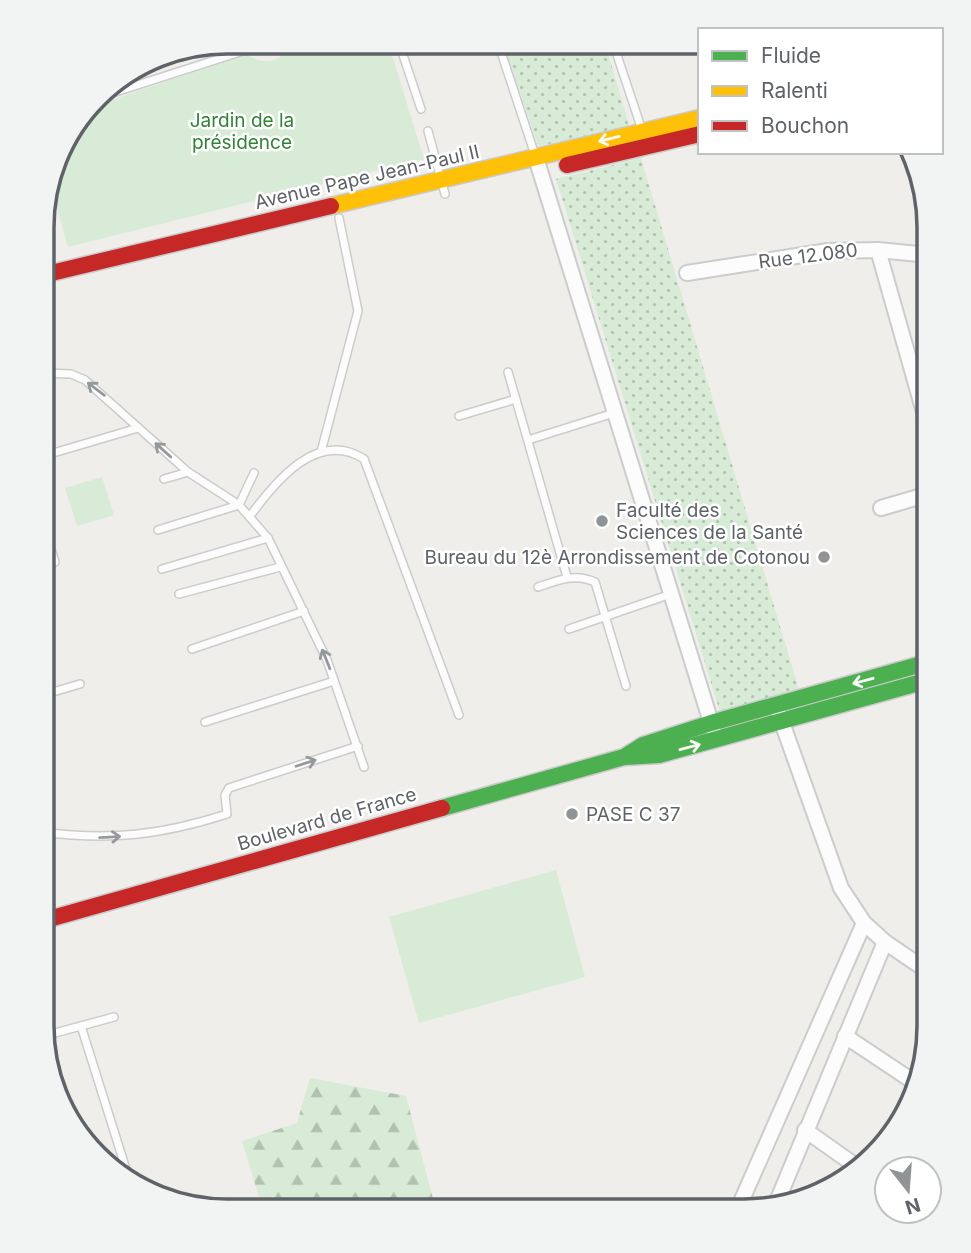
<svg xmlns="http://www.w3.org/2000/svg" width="971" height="1253" font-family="Inter,sans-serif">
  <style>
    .green { fill: #d8ebd6 }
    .forest { fill: url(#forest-firs) }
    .park { fill: url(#park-dots) }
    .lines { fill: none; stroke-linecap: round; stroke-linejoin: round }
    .lane-casing { stroke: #cbcccc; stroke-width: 10 }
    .street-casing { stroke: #cbcccc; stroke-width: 18 }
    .fast-casing { stroke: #cacacb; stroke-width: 19 }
    .slow-casing { stroke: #cacacb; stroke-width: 19 }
    .jam-casing { stroke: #cacacb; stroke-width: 19 }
    .lane { stroke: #fdfcfc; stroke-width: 7 }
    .street { stroke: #fdfcfc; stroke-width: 14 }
    .fast { stroke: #4caf50; stroke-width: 16 }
    .slow { stroke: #ffc107; stroke-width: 16 }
    .jam { stroke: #c62828; stroke-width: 16 }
    .oneway { stroke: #f6fbf6 }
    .oneway2 { stroke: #96999c }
    .poi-dot { fill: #919496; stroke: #fff; stroke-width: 2.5 }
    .labels { text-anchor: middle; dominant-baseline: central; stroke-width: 5; stroke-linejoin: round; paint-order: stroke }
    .park-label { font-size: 19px; fill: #348238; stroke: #fff }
    .street-label { font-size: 19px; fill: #5f6368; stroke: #fff }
    .poi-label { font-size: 19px; fill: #5f6368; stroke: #fff; text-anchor: start }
    .rim { fill: none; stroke: #5f6368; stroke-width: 3.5 }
  </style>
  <defs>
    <pattern id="forest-firs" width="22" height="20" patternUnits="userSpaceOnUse" patternTransform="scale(1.75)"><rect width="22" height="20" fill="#d8ebd6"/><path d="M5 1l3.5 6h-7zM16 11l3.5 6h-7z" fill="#b2c2b1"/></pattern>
    <pattern id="park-dots" width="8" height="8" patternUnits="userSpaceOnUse" patternTransform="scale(1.75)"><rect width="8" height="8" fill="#d8ebd6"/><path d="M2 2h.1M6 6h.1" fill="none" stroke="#b2c2b1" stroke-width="1.8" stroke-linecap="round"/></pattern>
  </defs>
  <rect width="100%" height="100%" fill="#efeeea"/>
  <g class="green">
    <polygon points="234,42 129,74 167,52"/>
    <path d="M296 42H388L424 159 68 247 50 184 67 135 88 108 246 54C261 64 273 64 287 52L288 45Z"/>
    <polygon points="102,477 114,515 77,526 65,488"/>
    <polygon points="556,870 585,977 419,1023 389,917"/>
  </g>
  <polygon class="forest" points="310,1078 406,1096 436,1210 263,1210 242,1141 297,1123"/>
  <g class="park">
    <polygon points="503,43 605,43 630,128 538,146"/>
    <polygon points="641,158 799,690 720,712 556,179"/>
  </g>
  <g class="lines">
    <g class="lane-casing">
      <g id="lane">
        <polyline points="399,43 421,109"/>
        <polyline points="498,43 535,155"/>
        <polyline points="613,43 642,130"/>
        <polyline points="97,98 271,42"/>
        <polyline points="428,131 445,194"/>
        <polyline points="508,372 567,577"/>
        <polyline points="43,373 71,374 85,380 188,472 239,505 268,538 327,660 364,767"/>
        <polyline points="459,416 516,399"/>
        <polyline points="528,440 614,413"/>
        <polyline points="321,452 358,311 339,218"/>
        <polyline points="43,456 138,428"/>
        <polyline points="164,479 188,472"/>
        <path d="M250 516C275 482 317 429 364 459L459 715"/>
        <polyline points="43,524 55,562"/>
        <polyline points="158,530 239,505 254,473"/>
        <polyline points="162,569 268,538"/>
        <path d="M538 587C559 580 575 573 595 582L626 686"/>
        <polyline points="179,594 280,567"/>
        <polyline points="569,629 671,594"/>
        <polyline points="192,649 304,611"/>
        <polyline points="43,695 80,684"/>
        <polyline points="205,722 334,681"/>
        <path d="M42 832C110 841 162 835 227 814L225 795 229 788 358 746"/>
        <polyline points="81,1026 130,1182"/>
        <polyline points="44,1036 114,1017"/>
      </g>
    </g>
    <g class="street-casing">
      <g id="street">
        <polyline points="536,158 714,732"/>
        <polyline points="878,250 929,430"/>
        <polyline points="687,273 828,251 878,250 929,255"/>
        <polyline points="881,508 929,494"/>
        <polyline points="779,714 841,888 864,923 885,942 929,972"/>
        <polyline points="845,1036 914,1082"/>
        <polyline points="805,1130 856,1166"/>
        <polyline points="776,1204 885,942"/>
        <polyline points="737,1211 864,923"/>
      </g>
    </g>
    <g class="fast-casing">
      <g id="fast">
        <polyline points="625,757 659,755 929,680"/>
        <polyline points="442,808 624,757 643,745 711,723 929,662"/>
      </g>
    </g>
    <g class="slow-casing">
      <polyline id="slow" points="331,206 700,118"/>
    </g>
    <g class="jam-casing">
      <g id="jam">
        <polyline points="567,165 700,134"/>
        <polyline points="43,275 331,206"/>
        <polyline points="42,921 442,808"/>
      </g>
    </g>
    <use href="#lane" class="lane"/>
    <use href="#street" class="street"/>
    <use href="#fast" class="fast"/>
    <use href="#slow" class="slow"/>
    <use href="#jam" class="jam"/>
  </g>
  <defs><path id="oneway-shaft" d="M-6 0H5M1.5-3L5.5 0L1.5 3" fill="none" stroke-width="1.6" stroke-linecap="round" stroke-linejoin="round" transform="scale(1.75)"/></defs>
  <g class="oneway">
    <use href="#oneway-shaft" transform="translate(609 139) rotate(166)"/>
    <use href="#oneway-shaft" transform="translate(863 681) rotate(165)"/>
    <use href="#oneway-shaft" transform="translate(690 747) rotate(-15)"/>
  </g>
  <g class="oneway2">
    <use href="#oneway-shaft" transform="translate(96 389) rotate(-143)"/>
    <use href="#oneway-shaft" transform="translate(163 450) rotate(-138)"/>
    <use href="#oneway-shaft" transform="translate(326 659) rotate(-112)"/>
    <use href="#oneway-shaft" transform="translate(306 763) rotate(-18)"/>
    <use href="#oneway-shaft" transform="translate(110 837) rotate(-3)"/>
  </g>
  <g class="poi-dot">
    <circle cx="602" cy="521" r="7"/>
    <circle cx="824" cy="557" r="7"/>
    <circle cx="572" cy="814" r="7"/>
  </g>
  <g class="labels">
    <g class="park-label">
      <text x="242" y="120">Jardin de la<tspan x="242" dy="22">présidence</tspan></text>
    </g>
    <g class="street-label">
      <text transform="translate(367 177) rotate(-13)">Avenue Pape Jean-Paul II</text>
      <text transform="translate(808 256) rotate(-7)">Rue 12.080</text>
      <text transform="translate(327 819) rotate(-16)">Boulevard de France</text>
    </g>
    <g class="poi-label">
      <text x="616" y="510">Faculté des<tspan x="616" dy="22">Sciences de la Santé</tspan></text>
      <text x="810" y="557" text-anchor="end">Bureau du 12è Arrondissement de Cotonou</text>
      <text x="586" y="814">PASE C 37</text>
    </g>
  </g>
  <path d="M0 0H971V1253H0ZM227 54H744A173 173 0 0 1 917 227V1026A173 173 0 0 1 744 1199H227A173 173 0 0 1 54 1026V227A173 173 0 0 1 227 54Z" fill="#f2f3f3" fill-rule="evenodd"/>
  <path class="rim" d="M227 54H744A173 173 0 0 1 917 227V1026A173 173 0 0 1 744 1199H227A173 173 0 0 1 54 1026V227A173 173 0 0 1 227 54Z"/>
  <rect x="698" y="28" width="245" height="126" fill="#ffffff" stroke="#bfc1c3" stroke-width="2"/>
  <rect x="712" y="51" width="35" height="10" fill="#4caf50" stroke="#bfc1c3" stroke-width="2"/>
  <text x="761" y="63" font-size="21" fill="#5f6368">Fluide</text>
  <rect x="712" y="86" width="35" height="10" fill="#ffc107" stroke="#bfc1c3" stroke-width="2"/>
  <text x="761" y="98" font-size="21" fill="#5f6368">Ralenti</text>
  <rect x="712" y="121" width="35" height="10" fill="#c62828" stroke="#bfc1c3" stroke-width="2"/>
  <text x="761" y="133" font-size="21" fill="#5f6368">Bouchon</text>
  <g transform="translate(908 1190) rotate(163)"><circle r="33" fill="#ffffff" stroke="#bfc1c3" stroke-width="2"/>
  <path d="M0-5L12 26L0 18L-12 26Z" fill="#919496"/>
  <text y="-10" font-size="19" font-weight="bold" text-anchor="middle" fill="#5f6368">N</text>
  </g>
</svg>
